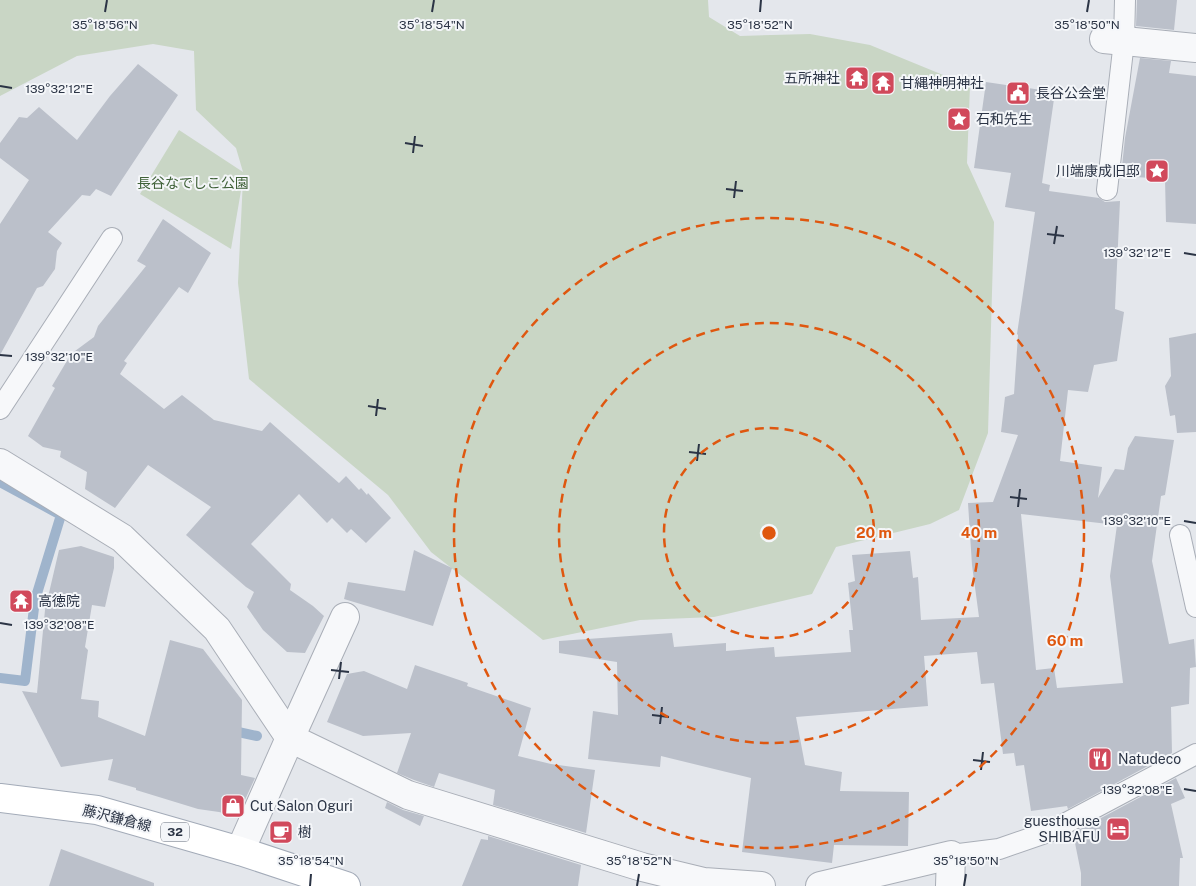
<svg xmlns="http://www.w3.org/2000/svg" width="1196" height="886" font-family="'Public Sans','Noto Sans JP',sans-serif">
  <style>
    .green { fill: #c9d6c5 }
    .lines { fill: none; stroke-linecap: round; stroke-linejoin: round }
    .stream { stroke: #9fb4cc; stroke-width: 10 }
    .building { fill: #bbc0ca; fill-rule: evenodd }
    .service-casing { stroke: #a9aeb7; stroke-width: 22 }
    .minor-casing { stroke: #a9aeb7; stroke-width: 30 }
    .primary-casing { stroke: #a3abb8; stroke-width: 30 }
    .service { stroke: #f7f8fa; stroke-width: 20 }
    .minor { stroke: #f7f8fa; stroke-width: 28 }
    .primary { stroke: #fff; stroke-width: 28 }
    .ticks { fill: none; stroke: #2b3445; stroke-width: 2 }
    .ring { fill: none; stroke: #df570f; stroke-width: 2.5; stroke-dasharray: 9 6 }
    .labels { text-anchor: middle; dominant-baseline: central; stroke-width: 4; stroke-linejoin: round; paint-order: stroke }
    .shield { fill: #f4f6f9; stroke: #676e7b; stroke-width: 1 }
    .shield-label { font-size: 12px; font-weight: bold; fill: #2b3445 }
    .poi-label { font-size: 14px; fill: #2b3445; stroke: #f4f6f9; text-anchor: start }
    .park-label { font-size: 14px; fill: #3f6138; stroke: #f4f6f9 }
    .street-label { font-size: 14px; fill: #2b3445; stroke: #f4f6f9 }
    .ticks-label { font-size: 12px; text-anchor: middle; fill: #2b3445; stroke: #f4f6f9; stroke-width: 4; stroke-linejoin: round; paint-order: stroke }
    .centre { fill: #df570f; stroke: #f4f6f9; stroke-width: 2.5 }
    .ring-label { font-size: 15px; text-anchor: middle; font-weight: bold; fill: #df570f; stroke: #f4f6f9; stroke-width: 4; stroke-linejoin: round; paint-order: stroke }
  </style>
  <rect width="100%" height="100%" fill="#e4e7ec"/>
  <polygon class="green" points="0,0 708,0 709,17 740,36 810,34 870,45 970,86 967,163 994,222 988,433 959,510 930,524 836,547 812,594 714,617 640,620 543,640 431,552 388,495 249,379 238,283 243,179 231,249 140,194 179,130 243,172 236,148 196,110 194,51 153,44 77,56 0,96"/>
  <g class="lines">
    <g class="stream">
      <polyline points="0,482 61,515 35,600 25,681 0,678"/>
      <polyline points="229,730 257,736"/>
    </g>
  </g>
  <g class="building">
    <polygon points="1137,0 1177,0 1174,30 1136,26"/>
    <polygon points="1140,58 1171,61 1169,73 1196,76 1196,224 1166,222 1165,179 1121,176 1125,138"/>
    <polygon points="138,64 178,95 111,196 96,189 90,196 82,195 48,232 62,243 57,251 55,269 43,286 37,288 0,355 0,224 29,180 0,158 0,143 19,117 27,118 39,107 77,140 110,96"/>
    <path d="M986 82 1055 92 1042 183 1050 185 1049 191 1099 198 1105 202 1120 201 1115 309 1124 312 1117 361 1094 365 1088 392 1068 390 1060 461 1102 467 1098 498 1115 469 1124 470 1128 448 1135 436 1174 440 1165 495 1161 496 1152 561 1169 644 1194 639 1196 667 1190 668 1189 704 1171 707 1172 753 1068 809 1067 806 1031 811 1024 765 1016 766 1014 753 1003 754 994 683 981 684 977 652 924 656 928 706 796 717 805 765 842 772 840 791 909 792 908 846 834 845 832 863 742 852 751 778 661 756 660 767 588 759 593 711 618 715 617 662 559 653V641L672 633 674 647 726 643V651L774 647 775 657 851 652 849 630H853L848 583 855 581 852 555 910 551 913 578 918 577 921 620 979 617 972 565 968 503 993 502 1018 435 1001 432 1005 397 1014 394 1018 335 1017 334 1035 212 1005 207 1011 173 974 168ZM1021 514 1117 525 1110 576 1123 683 1057 688 1054 668 1036 670Z"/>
    <polygon points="163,219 211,253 188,293 179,287 124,361 127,363 120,374 164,409 182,395 214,420 262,431 270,422 339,483 346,476 359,490 361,488 367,495 368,493 391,518 366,543 351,529 347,533 332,518 327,523 299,494 251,544 291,584 290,590 313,606 324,616 305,653 287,652 263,630 247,607 254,592 246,587 186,535 211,507 148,465 115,508 85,489 87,472 60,457 61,451 43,447 28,436 55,388 52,386 71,354 94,337 98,326 146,266 137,261"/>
    <polygon points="1196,333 1196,432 1177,433 1175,415 1170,416 1165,386 1171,376 1169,338"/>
    <polygon points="81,546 114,557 114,568 105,607 92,605 85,647 88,650 81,699 99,701 98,717 145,736 170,640 203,649 242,700 241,775 255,778 237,817 219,812 198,809 136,790 136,788 108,780 113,759 61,767 22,691 37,693 45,610 59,550"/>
    <polygon points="414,550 452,568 433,626 344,599 348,582 405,591"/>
    <polygon points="415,665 468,683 467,686 531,708 518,756 551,764 595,770 586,833 493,805 495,790 439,773 434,787 414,780 397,773 411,733 363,736 327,722 347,674 364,671 407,689"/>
    <polygon points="1176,778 1185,798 1171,804 1183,858 1180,858 1179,886 1081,886 1081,873 1073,833"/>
    <polygon points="387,802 403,810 424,816 420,826 385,808"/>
    <polygon points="488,836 581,865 578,886 462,886 481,839 488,840"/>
    <polygon points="61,849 154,883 154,886 49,886"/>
  </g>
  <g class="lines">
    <g class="service-casing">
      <g id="service">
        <polyline points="1107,190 1124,41 1125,0"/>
        <polyline points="0,409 112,238"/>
        <polyline points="1180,535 1196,607"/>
        <polyline points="951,855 999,849 1051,831 1196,754"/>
      </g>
    </g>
    <g class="minor-casing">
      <g id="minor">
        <polyline points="1104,39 1196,48"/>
        <polyline points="0,463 122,538 217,629 290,738 240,851"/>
        <polyline points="345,617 290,738 408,795 642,867 704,882 761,886"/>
        <polyline points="820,886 951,855 950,886"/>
      </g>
    </g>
    <g class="primary-casing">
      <polyline id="primary" points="0,798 97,810 240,851 346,886"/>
    </g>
    <use href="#service" class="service"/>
    <use href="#minor" class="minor"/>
    <use href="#primary" class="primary"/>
  </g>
  <path class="ticks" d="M105 12 107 0M432 12 434 0M760 12 761 0M1087 12 1089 0M0 86 12 88M405 143 423 146M413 153 415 136M726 189 743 191M734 198 736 181M1047 234 1064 236M1054 244 1057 226M1184 253 1196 255M0 355 12 356M368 406 386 409M376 416 378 399M689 452 706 454M697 461 699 444M1010 497 1027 499M1018 507 1020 489M1184 521 1196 523M0 623 12 625M331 670 349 672M339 679 341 662M652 715 669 717M660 724 662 707M973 760 990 762M981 770 983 752M1184 789 1196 791M310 886 311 874M637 886 639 874M964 886 966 874"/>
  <g class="ring">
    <circle cx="769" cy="533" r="105"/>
    <circle cx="769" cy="533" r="210"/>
    <circle cx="769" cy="533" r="315"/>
  </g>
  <defs>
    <g id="temple-square" transform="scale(1.25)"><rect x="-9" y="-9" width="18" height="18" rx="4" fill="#d1495b" stroke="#f4f6f9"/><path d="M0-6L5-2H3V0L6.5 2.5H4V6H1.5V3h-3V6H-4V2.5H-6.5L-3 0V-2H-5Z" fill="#fff"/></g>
    <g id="civic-square" transform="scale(1.25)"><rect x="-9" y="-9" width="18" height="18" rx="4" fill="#d1495b" stroke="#f4f6f9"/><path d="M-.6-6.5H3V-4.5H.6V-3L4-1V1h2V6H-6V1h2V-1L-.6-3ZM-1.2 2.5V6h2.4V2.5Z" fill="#fff"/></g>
    <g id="sight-square" transform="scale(1.25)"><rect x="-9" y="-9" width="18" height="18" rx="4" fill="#d1495b" stroke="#f4f6f9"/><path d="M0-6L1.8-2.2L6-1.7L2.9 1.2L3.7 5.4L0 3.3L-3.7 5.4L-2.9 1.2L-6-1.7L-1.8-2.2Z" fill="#fff"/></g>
    <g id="restaurant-square" transform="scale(1.25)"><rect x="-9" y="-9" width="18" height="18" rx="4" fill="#d1495b" stroke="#f4f6f9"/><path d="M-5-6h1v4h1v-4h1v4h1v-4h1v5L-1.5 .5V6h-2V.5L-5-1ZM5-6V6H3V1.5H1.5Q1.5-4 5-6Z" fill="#fff"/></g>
    <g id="shop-square" transform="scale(1.25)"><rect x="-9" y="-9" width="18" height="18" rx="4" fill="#d1495b" stroke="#f4f6f9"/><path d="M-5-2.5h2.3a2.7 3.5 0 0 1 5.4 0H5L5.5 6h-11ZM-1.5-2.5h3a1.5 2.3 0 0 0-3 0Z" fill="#fff"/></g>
    <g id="hotel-square" transform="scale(1.25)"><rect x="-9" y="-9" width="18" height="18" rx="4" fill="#d1495b" stroke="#f4f6f9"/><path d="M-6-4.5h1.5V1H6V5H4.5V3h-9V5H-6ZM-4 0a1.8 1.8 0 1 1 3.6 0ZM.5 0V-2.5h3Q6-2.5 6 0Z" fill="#fff"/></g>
    <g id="cafe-square" transform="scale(1.25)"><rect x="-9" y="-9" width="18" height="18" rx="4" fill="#d1495b" stroke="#f4f6f9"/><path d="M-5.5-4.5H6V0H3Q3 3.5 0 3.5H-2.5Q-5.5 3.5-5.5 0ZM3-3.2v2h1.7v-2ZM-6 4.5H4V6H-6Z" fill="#fff"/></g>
  </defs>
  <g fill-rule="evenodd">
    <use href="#temple-square" x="857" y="78"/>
    <use href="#temple-square" x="883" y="83"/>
    <use href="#civic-square" x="1018" y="93"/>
    <use href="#sight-square" x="959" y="119"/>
    <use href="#sight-square" x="1157" y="171"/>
    <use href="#temple-square" x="21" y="601"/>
    <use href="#restaurant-square" x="1100" y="759"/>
    <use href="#shop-square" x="233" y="806"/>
    <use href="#hotel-square" x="1118" y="829"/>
    <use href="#cafe-square" x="281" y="832"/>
  </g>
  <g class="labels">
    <rect class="shield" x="161" y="822.5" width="28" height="19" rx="4"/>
    <g class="shield-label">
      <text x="175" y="832">32</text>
    </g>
    <g class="poi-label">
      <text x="840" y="78" text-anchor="end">五所神社</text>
      <text x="900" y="83">甘縄神明神社</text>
      <text x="1036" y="93">長谷公会堂</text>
      <text x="976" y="119">石和先生</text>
      <text x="1140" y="171" text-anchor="end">川端康成旧邸</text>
      <text x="38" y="601">高徳院</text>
      <text x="1118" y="759">Natudeco</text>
      <text x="250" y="806">Cut Salon Oguri</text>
      <text x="1100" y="821" text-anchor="end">guesthouse<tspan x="1100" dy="16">SHIBAFU</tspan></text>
      <text x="298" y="832">樹</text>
    </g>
    <g class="park-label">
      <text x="193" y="183">長谷なでしこ公園</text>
    </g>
    <g class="street-label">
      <text transform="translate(117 818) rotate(14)">藤沢鎌倉線</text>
    </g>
  </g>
  <g class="ticks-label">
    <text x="105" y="29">35°18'56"N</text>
    <text x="432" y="29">35°18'54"N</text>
    <text x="760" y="29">35°18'52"N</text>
    <text x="1087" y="29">35°18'50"N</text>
    <text x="59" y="93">139°32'12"E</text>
    <text x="1137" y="257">139°32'12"E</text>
    <text x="59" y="361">139°32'10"E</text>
    <text x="1137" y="525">139°32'10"E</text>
    <text x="59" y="629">139°32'08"E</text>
    <text x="1137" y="794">139°32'08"E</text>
    <text x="311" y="865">35°18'54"N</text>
    <text x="639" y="865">35°18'52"N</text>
    <text x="966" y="865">35°18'50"N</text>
  </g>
  <circle cx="769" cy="533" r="8" class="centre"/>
  <g class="ring-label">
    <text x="874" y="538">20 m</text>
    <text x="979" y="538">40 m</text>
    <text x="1065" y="646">60 m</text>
  </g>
</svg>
